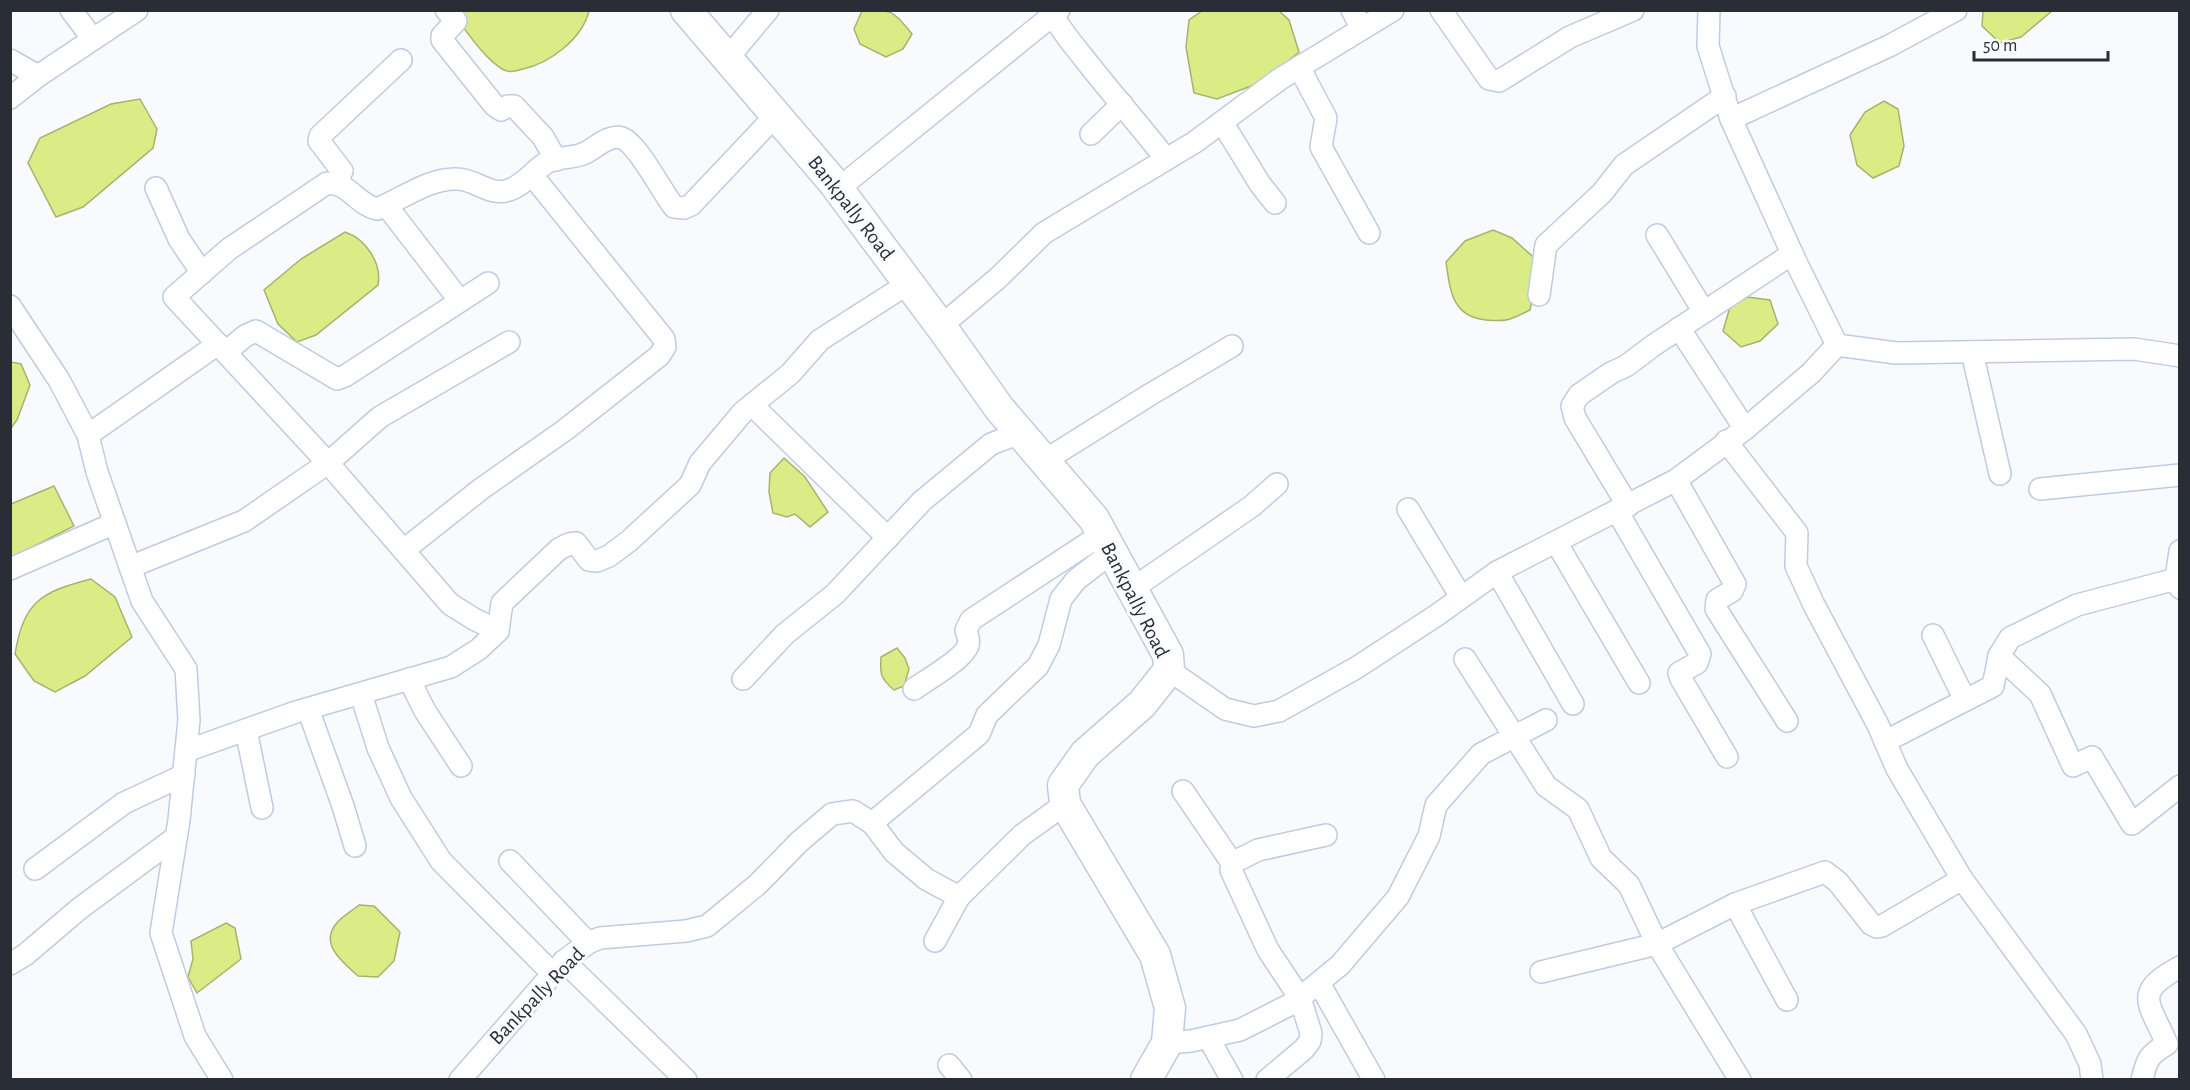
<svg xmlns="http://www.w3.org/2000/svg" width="2190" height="1090" font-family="'Alegreya Sans',sans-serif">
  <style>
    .water { fill: #dbec86; stroke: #a6b36e; stroke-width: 1.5 }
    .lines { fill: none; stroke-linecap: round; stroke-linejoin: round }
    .street-casing { stroke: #bfcce0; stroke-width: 24 }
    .secondary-casing { stroke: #bfcce0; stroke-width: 33 }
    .street { stroke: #fff; stroke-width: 21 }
    .secondary { stroke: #fff; stroke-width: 30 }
    .labels { text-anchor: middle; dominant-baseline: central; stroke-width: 6; stroke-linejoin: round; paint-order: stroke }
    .street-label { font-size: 21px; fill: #292e36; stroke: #f8fafe }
  </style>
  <rect width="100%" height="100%" fill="#f8fafe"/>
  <g class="water">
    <path d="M462 11H589C582 39 550 63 523 69 517 71 510 73 504 70 488 62 468 34 457 19Z"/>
    <path d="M862 11C894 10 892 10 912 34L903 49 886 57 860 44 854 29Z"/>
    <polygon points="1202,11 1279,11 1289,20 1299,52 1264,81 1217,99 1194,93 1186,47 1189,20"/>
    <polygon points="1983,11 1983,10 2052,11 2021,37 2000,43 1982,26"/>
    <polygon points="140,99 157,129 153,148 83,207 56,217 28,163 40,138 111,104"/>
    <polygon points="1884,101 1898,109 1904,146 1899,166 1873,178 1857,165 1850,135 1865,112"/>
    <path d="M1493 230 1512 238 1539 262 1530 310C1510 320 1508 322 1486 320 1452 317 1450 290 1446 262L1465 241Z"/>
    <path d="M345 232C366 239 382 263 378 285L316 335 297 342 278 324 264 290 301 259Z"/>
    <polygon points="1747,297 1770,300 1778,324 1760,341 1741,347 1723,331 1730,307"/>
    <polygon points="11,362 21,364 30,385 17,420 11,428"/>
    <polygon points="784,458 805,477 828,512 810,527 795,514 787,517 773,513 769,492 770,473"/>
    <polygon points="54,486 74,526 11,558 11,504"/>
    <path d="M91 579 115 597 132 637 85 676 55 692 34 681 15 654C24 601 41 592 91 579Z"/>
    <path d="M897 648 905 658 909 669 904 686 894 690C880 678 880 674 881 657Z"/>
    <path d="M359 905 374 906 400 932 394 961 378 977 358 976C344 963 319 945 336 924 342 916 352 911 359 905Z"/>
    <polygon points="226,923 235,928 241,959 197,993 188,977 193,959 191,941"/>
  </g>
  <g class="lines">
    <g class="street-casing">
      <g id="street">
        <polyline points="71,10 93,39"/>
        <polyline points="446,10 456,21 442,36 442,40 494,105 501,110 508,106 514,106 543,137 556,160"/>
        <polyline points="1352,10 1362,29"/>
        <polyline points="1441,10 1489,79 1499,81 1570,37 1633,10"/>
        <polyline points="1709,10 1708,46 1731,119 1796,262 1837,345"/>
        <path d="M1053 15C1061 31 1072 43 1083 57 1110 92 1139 124 1166 159"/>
        <polyline points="727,59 768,10"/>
        <polyline points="10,60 38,76"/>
        <polyline points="1299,67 1326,118 1321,147 1369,233"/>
        <polyline points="10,98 38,76 137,10"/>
        <polyline points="1731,119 1889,46 1956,10"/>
        <polyline points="1222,122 1260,184 1275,203"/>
        <polyline points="1091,134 1122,104"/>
        <polyline points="337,183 342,171 319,141 320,136 401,60"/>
        <polyline points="156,188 179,239 202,273"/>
        <polyline points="838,189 1059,10"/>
        <polyline points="386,205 460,301"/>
        <polyline points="1657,235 1704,312"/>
        <polyline points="1539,295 1546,245 1602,193 1624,165 1725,96"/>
        <polyline points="10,306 59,380 88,435 97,472 142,601 186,669 189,720 179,820 161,933 195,1036 222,1080"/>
        <polyline points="941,326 998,278 1044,233 1195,142 1280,79 1393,10"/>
        <polyline points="1679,328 1745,429"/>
        <polyline points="1837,345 1896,353 2134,349 2180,356"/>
        <polyline points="226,352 245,336 256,331 337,379 345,376 488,283"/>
        <polyline points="1972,352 2000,474"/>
        <polyline points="752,405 888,538"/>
        <polyline points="88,435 218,344"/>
        <polyline points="1044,461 1151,394 1232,346"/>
        <polyline points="1676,480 1735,584 1732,591 1717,600 1716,609 1787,721"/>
        <polyline points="2040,489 2180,475"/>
        <polyline points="1628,506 1575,418 1572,406 1579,395 1611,373 1626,366 1654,345 1792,254"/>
        <polyline points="1408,509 1461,597"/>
        <polyline points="1617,511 1700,654 1697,663 1679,673 1681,679 1727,757"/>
        <polyline points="1556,542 1639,683"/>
        <polyline points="404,550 481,489 565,430 659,356 665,347 664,339 532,175"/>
        <polyline points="130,567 244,521 328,463 380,417 509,342"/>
        <polyline points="10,569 115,523"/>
        <polyline points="1497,572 1573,704"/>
        <polyline points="2176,579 2180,551"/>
        <polyline points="1132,589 1252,506 1277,484"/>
        <path d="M498 631 474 619 450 604 328 463 174 297 229 249 327 183C350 183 356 204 377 209 402 199 429 178 457 179 476 179 490 197 509 190 524 185 533 171 546 163 557 156 573 159 585 153 597 147 609 134 622 138 638 144 662 192 674 207L684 208 691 205 776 115"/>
        <polyline points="1933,635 1965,700"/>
        <polyline points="1999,656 2040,694 2073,766 2092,757 2132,824 2180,786"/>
        <polyline points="1465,659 1546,786 1578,809 1601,858 1629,885 1657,944 1740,1080"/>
        <polyline points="1169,670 1225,709 1254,716 1279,711 1356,668 1437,615 1497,572 1676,480 1745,429 1811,373 1837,345"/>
        <polyline points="409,679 425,711 461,766"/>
        <polyline points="743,679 785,634 835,594 922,501 991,444 1020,433"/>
        <path d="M914 689C927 680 965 658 968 645 970 640 967 635 966 630L971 620 1102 534"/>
        <polyline points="361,694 378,748 401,798 441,861 553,974"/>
        <polyline points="308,709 343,806 355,846"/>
        <polyline points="246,730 262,808"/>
        <polyline points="1886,741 1993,686 1999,656 2010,638 2077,605 2176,579 2180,588"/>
        <polyline points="186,751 296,712 451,667 479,649 498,631 502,603 559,549 569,544 576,543 589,560 597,561 609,556 629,541 690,485 700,463 743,412 790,374 820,340 909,283"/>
        <polyline points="1183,791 1232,863"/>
        <polyline points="872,823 979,734 987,715 1038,666 1049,645 1061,599 1076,580 1112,552"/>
        <polyline points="510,861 588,943"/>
        <polyline points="35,869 124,803 184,775"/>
        <polyline points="1962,879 2076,1034 2090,1064 2092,1080"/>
        <polyline points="1735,904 1787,1000"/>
        <polyline points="935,941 959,897"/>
        <polyline points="564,961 686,1080"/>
        <polyline points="10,964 25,955 79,909 175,838"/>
        <polyline points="1541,972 1657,944 1735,904 1825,872 1838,882 1871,924 1877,927 1882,926 1962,879 1897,769 1878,725 1814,605 1796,566 1797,533 1726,441"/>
        <polyline points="1319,983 1374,1080"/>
        <polyline points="1208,1037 1232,1080"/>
        <polyline points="1167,1043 1191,1041 1240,1030 1295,1002 1340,965 1398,897 1429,836 1436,805 1481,754 1546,720"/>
        <polyline points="949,1065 961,1080"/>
        <polyline points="460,1080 564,961 588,943 600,938 686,931 707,926 758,884 799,842 832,814 853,811 872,823 894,852 926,879 959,897 1022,835 1065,804"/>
        <polyline points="1267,1080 1304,1049 1310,1041 1311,1033 1300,998 1268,950 1231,870 1232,863 1258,850 1326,835"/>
        <path d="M2142 1080C2147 1058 2149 1055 2167 1044 2149 1002 2132 993 2180 967"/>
      </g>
    </g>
    <g class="secondary-casing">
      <polyline id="secondary" points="686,10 833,182 945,332 999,408 1094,519 1168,655 1169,670 1142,704 1085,754 1063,785 1065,804 1155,955 1170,1008 1167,1043 1146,1080"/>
    </g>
    <use href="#street" class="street"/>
    <use href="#secondary" class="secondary"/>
  </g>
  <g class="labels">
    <g class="street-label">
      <text transform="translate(851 208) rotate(52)">Bankpally Road</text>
      <text transform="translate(1135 600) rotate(63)">Bankpally Road</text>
      <text transform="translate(537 996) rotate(-46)">Bankpally Road</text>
    </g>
  </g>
  <rect width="2190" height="1090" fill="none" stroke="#292e36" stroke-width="24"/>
  <path d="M1974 51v9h134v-9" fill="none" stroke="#292e36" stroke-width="3"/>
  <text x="1983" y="51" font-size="18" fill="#292e36" stroke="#f8fafe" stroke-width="4.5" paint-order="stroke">50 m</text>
</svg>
